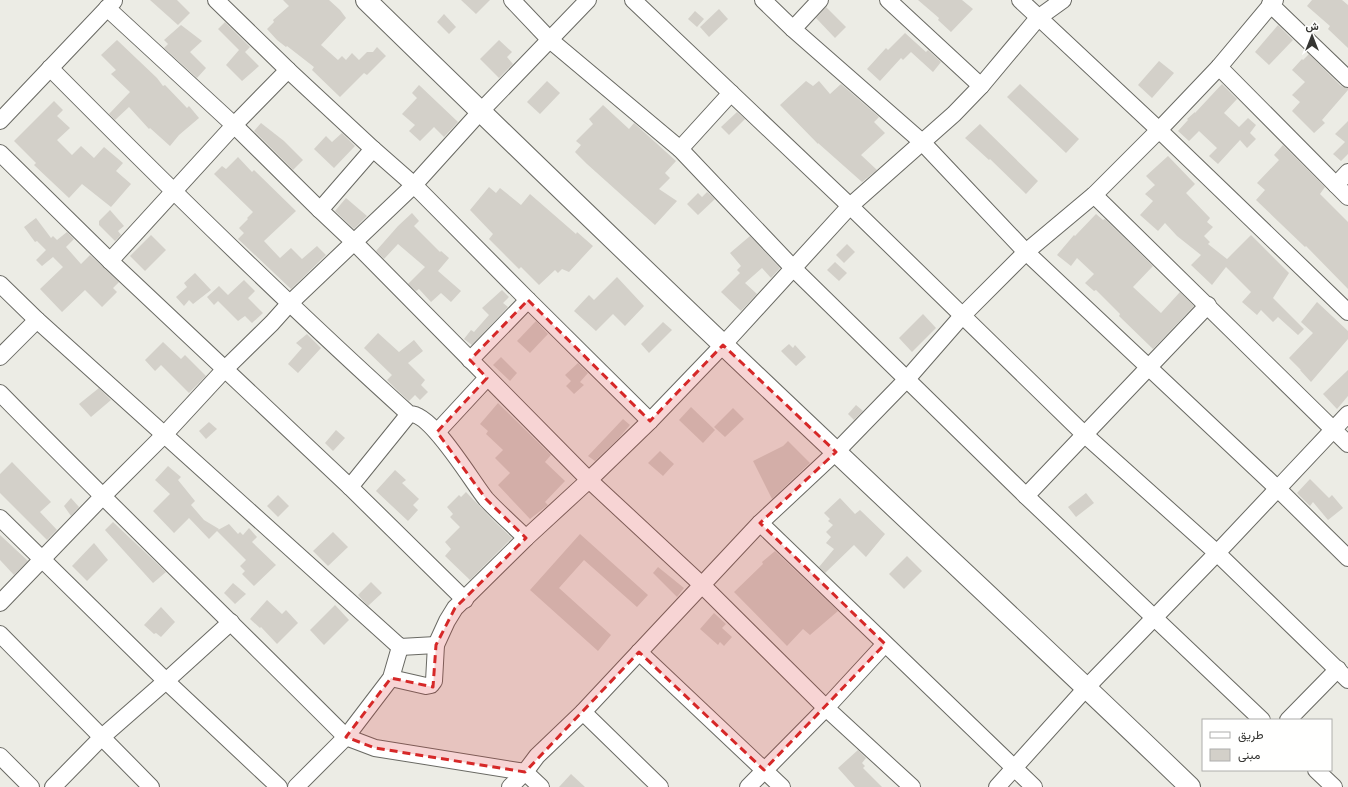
<svg xmlns="http://www.w3.org/2000/svg" width="1348" height="787" font-family="'Playfair Display',Vazirmatn,serif">
  <style>
    .building { fill: #d3d0c9 }
    .lines { fill: none; stroke-linecap: round; stroke-linejoin: round }
    .minor-casing { stroke: #696963; stroke-width: 18 }
    .tertiary-casing { stroke: #696963; stroke-width: 22 }
    .minor { stroke: #fff; stroke-width: 16 }
    .tertiary { stroke: #fff; stroke-width: 20 }
    .marked { fill: #d62828; fill-opacity: 0.2; stroke: #d62828; stroke-width: 3; stroke-dasharray: 8 5; stroke-linejoin: round }
  </style>
  <rect width="100%" height="100%" fill="#ecece5"/>
  <g class="building">
    <polygon points="150,0 177,0 190,13 178,25"/>
    <polygon points="283,0 329,0 340,10 346,18 321,45 338,60 342,56 346,60 352,53 359,60 367,52 373,52 377,47 386,56 367,75 364,73 340,97 312,70 314,67 287,46 286,47 277,40 267,29 274,22 273,20 289,6"/>
    <polygon points="461,0 490,0 476,14"/>
    <polygon points="918,0 962,0 973,9 951,32 938,20 939,18"/>
    <polygon points="1312,0 1342,0 1348,5 1348,48 1328,29 1330,26 1307,6"/>
    <polygon points="826,7 846,27 835,38 816,18"/>
    <polygon points="719,9 728,19 709,37 700,27"/>
    <polygon points="695,11 704,19 697,27 688,19"/>
    <polygon points="444,14 456,27 449,34 437,22"/>
    <polygon points="225,22 250,47 245,52 259,66 242,81 226,65 239,50 218,29"/>
    <polygon points="181,25 202,41 190,52 206,68 197,78 164,48 168,44 164,40"/>
    <polygon points="1278,25 1293,40 1269,65 1255,52"/>
    <polygon points="905,33 926,52 928,50 941,62 933,72 911,52 903,60 901,58 880,81 867,69 886,48 888,50"/>
    <polygon points="117,40 157,78 163,86 165,85 187,108 189,106 199,118 179,135 170,146 150,128 149,129 129,107 115,120 109,114 130,92 111,74 116,70 101,55"/>
    <polygon points="499,40 512,52 507,57 513,64 499,78 480,59"/>
    <polygon points="1309,54 1341,86 1348,88 1348,90 1322,120 1325,123 1314,133 1292,111 1300,102 1292,95 1305,82 1292,70 1302,59 1303,60"/>
    <polygon points="1159,61 1174,73 1152,98 1138,85"/>
    <polygon points="547,81 560,93 540,114 527,102"/>
    <polygon points="806,81 813,86 819,81 830,94 841,84 879,117 874,122 885,133 861,155 877,170 862,182 818,143 818,144 780,105"/>
    <polygon points="1020,84 1079,139 1066,153 1007,97"/>
    <polygon points="1222,84 1237,99 1224,113 1239,127 1248,118 1256,125 1250,133 1256,139 1247,148 1240,140 1218,164 1209,156 1217,148 1199,131 1189,141 1178,131 1188,120 1187,119 1195,112 1195,113"/>
    <polygon points="419,85 458,122 444,137 434,127 420,141 409,131 415,125 402,114 417,98 412,93"/>
    <polygon points="54,101 63,110 57,116 70,128 57,140 72,155 81,146 94,158 104,147 123,163 116,171 131,184 111,207 82,184 69,198 34,165 36,163 14,141"/>
    <polygon points="603,105 629,129 634,123 676,161 665,173 670,178 659,189 677,201 655,225 587,164 575,152 581,145 576,141 593,124 589,119"/>
    <polygon points="737,112 745,119 729,135 721,127"/>
    <polygon points="1348,121 1348,154 1341,161 1333,154 1345,142 1335,134"/>
    <polygon points="261,123 284,141 303,160 293,170 254,131"/>
    <polygon points="980,124 1038,181 1026,194 990,159 989,160 965,138"/>
    <polygon points="342,133 355,146 334,168 314,149 326,136 332,142"/>
    <polygon points="1283,145 1325,187 1320,194 1348,222 1348,289 1306,246 1305,247 1256,200 1265,190 1257,183 1279,160 1274,155"/>
    <polygon points="1168,156 1195,184 1186,193 1210,218 1207,222 1213,227 1204,236 1210,242 1208,244 1227,259 1251,235 1289,273 1273,298 1304,329 1298,335 1278,317 1273,322 1261,310 1257,315 1242,302 1251,292 1226,267 1212,285 1191,265 1201,255 1177,236 1165,223 1158,231 1140,215 1153,201 1145,194 1155,185 1146,176"/>
    <polygon points="238,157 252,172 254,170 296,211 264,241 280,258 291,248 302,259 317,246 326,255 291,289 238,239 244,233 239,228 248,219 247,218 253,212 214,174 222,166 226,169"/>
    <polygon points="489,187 496,193 500,188 521,205 530,194 576,234 577,232 593,246 569,272 562,269 558,273 555,270 539,285 521,267 519,269 489,239 493,234 470,210"/>
    <polygon points="707,192 715,199 698,215 687,204 698,193 702,197"/>
    <polygon points="346,198 367,216 354,229 335,211"/>
    <polygon points="110,210 124,226 118,231 121,235 115,241 99,225 99,221"/>
    <polygon points="412,213 419,221 414,226 440,252 441,251 449,258 438,271 461,291 451,302 441,293 431,302 419,289 416,291 408,284 425,267 398,244 384,259 376,251 398,226"/>
    <polygon points="1096,214 1103,220 1105,219 1153,266 1133,287 1161,313 1180,292 1194,306 1153,349 1119,316 1120,314 1096,290 1094,291 1085,283 1094,274 1077,258 1071,266 1057,255 1074,235 1075,236"/>
    <polygon points="36,218 51,238 53,236 57,240 67,232 74,239 66,247 81,264 90,255 119,282 113,288 117,292 102,307 85,290 62,312 40,289 63,267 53,257 42,266 36,260 46,250 37,241 35,242 24,227"/>
    <polygon points="151,235 166,250 145,271 130,256"/>
    <polygon points="750,236 780,268 771,278 762,268 745,283 757,294 741,311 721,292 740,273 737,270 741,266 730,253"/>
    <polygon points="847,244 855,252 844,263 836,255"/>
    <polygon points="835,262 847,273 839,281 827,270"/>
    <polygon points="195,273 211,290 193,304 189,300 184,306 176,297 187,287 184,283"/>
    <polygon points="617,277 644,306 625,326 613,314 596,331 574,311 589,295 594,300"/>
    <polygon points="244,280 255,291 248,298 263,313 252,323 245,316 238,321 218,301 214,305 207,297 219,286 228,295"/>
    <polygon points="502,290 509,297 503,303 508,307 472,345 464,339 471,330 474,332 489,315 482,308"/>
    <polygon points="1317,302 1348,331 1348,339 1311,382 1300,370 1301,370 1289,358 1313,333 1301,322"/>
    <polygon points="923,314 936,328 912,352 899,338"/>
    <polygon points="536,321 548,334 530,353 517,341"/>
    <polygon points="663,322 672,330 649,353 641,344"/>
    <polygon points="378,333 399,352 414,340 423,351 408,363 425,380 421,385 428,392 420,400 415,395 409,401 398,391 387,380 392,375 364,348"/>
    <polygon points="307,334 321,348 298,373 288,364 302,348 296,343"/>
    <polygon points="163,342 181,359 185,355 206,376 189,393 161,365 155,371 145,360"/>
    <polygon points="789,344 793,348 795,345 806,357 796,366 781,351"/>
    <polygon points="501,357 517,373 510,381 493,365"/>
    <polygon points="578,363 588,373 580,382 584,385 574,394 566,386 571,381 565,375"/>
    <polygon points="1348,370 1348,396 1337,409 1323,394"/>
    <polygon points="99,388 111,400 91,417 79,404"/>
    <polygon points="498,403 551,455 545,462 565,481 545,502 548,505 530,519 498,485 510,473 495,458 503,450 486,434 488,431 480,424"/>
    <polygon points="856,405 863,411 854,420 848,414"/>
    <polygon points="691,407 715,430 703,443 679,420"/>
    <polygon points="733,408 744,419 725,437 714,427"/>
    <polygon points="623,419 630,425 618,439 595,461 588,456"/>
    <polygon points="209,422 217,429 206,439 199,431"/>
    <polygon points="336,430 345,438 333,451 325,443"/>
    <polygon points="788,441 810,463 772,499 753,461 783,446"/>
    <polygon points="660,451 674,464 663,476 648,463"/>
    <polygon points="12,462 51,502 40,512 57,530 47,540 0,493 0,474"/>
    <polygon points="168,466 181,477 178,480 195,501 191,505 204,520 219,529 218,530 229,524 238,534 240,532 243,535 249,528 257,537 252,542 276,565 254,586 242,574 245,571 240,566 246,560 217,531 209,539 189,518 174,533 153,511 170,494 155,480"/>
    <polygon points="395,470 406,480 402,483 419,499 413,505 418,510 408,521 376,491"/>
    <polygon points="1310,479 1329,498 1332,495 1343,508 1328,520 1313,502 1310,506 1297,493"/>
    <polygon points="466,492 495,522 512,538 470,580 445,556 451,549 445,542 460,527 450,517 453,514 447,507 459,495 461,497"/>
    <polygon points="1086,493 1094,503 1076,517 1068,507"/>
    <polygon points="278,495 289,506 278,517 267,506"/>
    <polygon points="71,498 79,507 71,516 64,506"/>
    <polygon points="840,498 855,514 860,510 885,534 866,557 854,545 825,573 819,567 834,549 826,543 831,537 826,532 833,525 828,521 830,519 824,513"/>
    <polygon points="113,522 166,572 153,583 105,530"/>
    <polygon points="333,532 348,547 328,566 313,551"/>
    <polygon points="580,534 648,595 637,607 584,560 559,588 611,635 598,651 530,590"/>
    <polygon points="0,535 28,561 14,575 0,560"/>
    <polygon points="94,543 108,560 87,581 72,566"/>
    <polygon points="775,551 838,611 810,635 803,629 787,646 734,592 763,564 762,562"/>
    <polygon points="907,556 922,571 904,589 889,574"/>
    <polygon points="658,567 684,588 677,597 653,573"/>
    <polygon points="371,582 382,593 368,606 358,595"/>
    <polygon points="233,583 246,594 235,604 224,593"/>
    <polygon points="267,600 282,614 286,610 298,623 277,644 261,627 260,628 250,619"/>
    <polygon points="335,605 349,620 324,645 310,630"/>
    <polygon points="161,607 175,622 161,637 156,633 154,634 144,625"/>
    <polygon points="714,613 726,624 722,628 732,637 724,646 720,642 718,645 700,629"/>
    <polygon points="858,750 866,758 862,763 865,766 863,768 882,787 855,787 838,768"/>
    <polygon points="571,774 585,787 559,787"/>
  </g>
  <g class="lines">
    <g class="minor-casing">
      <g id="minor">
        <polyline points="216,0 288,70 373,149 414,185 528,300 650,421"/>
        <polyline points="512,0 550,40 680,149 793,268 1026,496 1262,720"/>
        <polyline points="633,0 850,206 1084,434 1217,553 1348,680"/>
        <polyline points="763,0 793,29 922,142 1026,252 1278,489 1348,558"/>
        <polyline points="888,0 981,86"/>
        <polyline points="1020,0 1159,130 1348,312"/>
        <polyline points="1270,4 1348,79"/>
        <polyline points="107,8 234,125 320,210 355,243 589,480 702,585 826,708 912,787"/>
        <polyline points="793,29 820,0"/>
        <polyline points="1219,67 1348,197"/>
        <path d="M50 68C167 186 285 302 409 414 431 411 472 482 486 499 499 513 513 525 526 538"/>
        <polyline points="0,121 114,1"/>
        <polyline points="680,149 731,93"/>
        <polyline points="0,153 110,261 350,487 465,600"/>
        <polyline points="1336,185 1348,172"/>
        <polyline points="1094,195 1348,444"/>
        <polyline points="320,210 373,149"/>
        <polyline points="110,261 238,121 288,70"/>
        <polyline points="0,284 37,320 400,647 436,645"/>
        <polyline points="0,357 37,320"/>
        <polyline points="470,360 528,300"/>
        <path d="M0 393C114 509 231 622 346 737L391 678 400 647"/>
        <polyline points="437,432 487,378"/>
        <polyline points="350,487 409,414"/>
        <polyline points="1026,496 1208,305"/>
        <polyline points="0,518 166,681 279,787"/>
        <polyline points="760,523 1034,787"/>
        <polyline points="0,603 102,497 164,435 225,369 272,323 289,304 414,185 480,112 588,0"/>
        <polyline points="0,634 151,787"/>
        <polyline points="639,652 782,787"/>
        <polyline points="391,678 426,686 431,685 434,681 436,645 447,621 455,608 526,538 589,480 650,421 723,345 850,206 954,114 981,86 1038,18 1063,0"/>
        <polyline points="583,712 660,787"/>
        <polyline points="1288,720 1338,669"/>
        <polyline points="0,756 31,787"/>
        <polyline points="1316,770 1334,787"/>
        <polyline points="53,787 102,737 166,681 231,622"/>
        <polyline points="296,787 346,737 375,748 525,772 541,787"/>
        <polyline points="510,787 525,772 537,756 583,712 760,523 836,452 907,379 962,316 1026,252 1094,195 1159,130 1219,67 1275,0"/>
        <polyline points="748,787 826,708 885,644"/>
        <polyline points="997,787 1087,687 1217,553 1348,414"/>
      </g>
    </g>
    <g class="tertiary-casing">
      <path id="tertiary" d="M366 0C521 151 676 301 833 449 952 562 1072 673 1190 787"/>
    </g>
    <use href="#minor" class="minor"/>
    <use href="#tertiary" class="tertiary"/>
  </g>
  <path class="marked" d="M528 300 650 421 723 345 836 452 760 523 885 644 764 770 639 652 525 772 375 748 346 737 391 678 433 687 436 645 455 608 526 538 486 499 437 432 487 378 470 360Z"/>
  <rect x="1202" y="719" width="130" height="52" fill="#fffffe" stroke="#aeaeac"/>
  <rect x="1210" y="732" width="20" height="6" fill="#ffffff" stroke="#aeaeac"/>
  <text x="1238" y="739" font-size="12" fill="#353532">طريق</text>
  <rect x="1210" y="749" width="20" height="12" fill="#d3d0c9" stroke="#aeaeac"/>
  <text x="1238" y="759" font-size="12" fill="#353532">مبنى</text>
  <g transform="translate(1312 36)" stroke="#fffffe" stroke-width="3" paint-order="stroke">
  <path d="M0-3L7 15L0 10L-7 15Z" fill="#353532"/>
  <text y="-6" font-size="11" font-weight="bold" text-anchor="middle" fill="#353532">ش</text>
  </g>
</svg>
